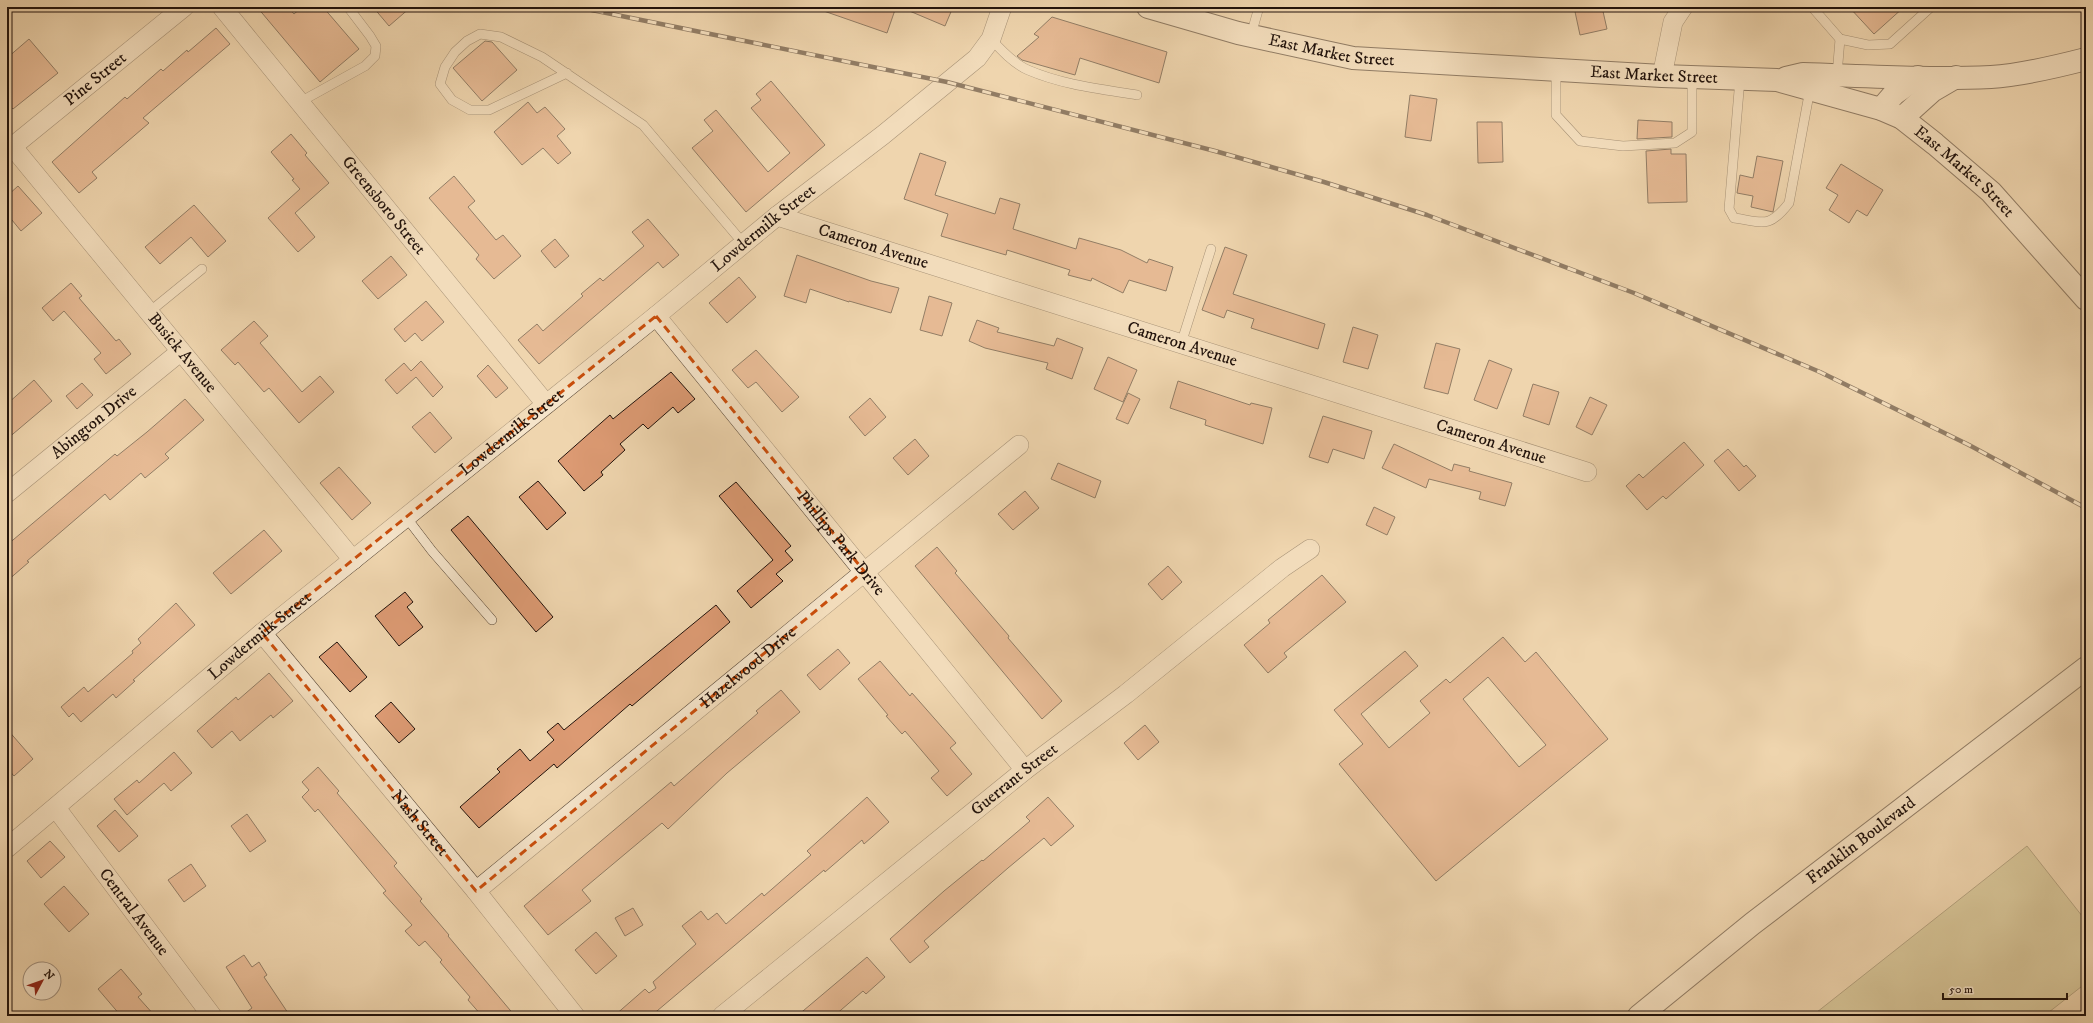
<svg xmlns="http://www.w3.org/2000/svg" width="2093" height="1023" font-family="'IM FELL DW Pica',serif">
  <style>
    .green { fill: #c1bb85; stroke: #726748 }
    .building { fill: #dc9a73; stroke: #22130c; fill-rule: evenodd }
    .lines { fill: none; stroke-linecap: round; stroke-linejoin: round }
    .lane-casing { stroke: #554434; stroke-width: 10 }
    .street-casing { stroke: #554434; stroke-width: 20 }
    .secondary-casing { stroke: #22130c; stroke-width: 24 }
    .lane { stroke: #f5e4ca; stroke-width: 9 }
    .street { stroke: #f5e4ca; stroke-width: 19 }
    .secondary { stroke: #f5e4ca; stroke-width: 22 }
    .rail-casing { stroke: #22130c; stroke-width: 4.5 }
    .rail { stroke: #f5e4ca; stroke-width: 3; stroke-dasharray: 9; stroke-linecap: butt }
    .marked { fill: none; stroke: #ca4e0c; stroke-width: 3; stroke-dasharray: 8 5; stroke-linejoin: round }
    .labels { text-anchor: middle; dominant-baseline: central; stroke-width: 4; stroke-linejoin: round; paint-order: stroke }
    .street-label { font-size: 17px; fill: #22130c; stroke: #f5e4ca }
  </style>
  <rect width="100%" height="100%" fill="#efd5ae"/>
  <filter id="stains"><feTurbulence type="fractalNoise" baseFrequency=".005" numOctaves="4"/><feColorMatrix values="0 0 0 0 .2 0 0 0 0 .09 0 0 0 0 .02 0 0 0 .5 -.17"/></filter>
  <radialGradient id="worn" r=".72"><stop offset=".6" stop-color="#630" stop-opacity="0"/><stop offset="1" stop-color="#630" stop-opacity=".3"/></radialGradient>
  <polygon class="green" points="2027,846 2086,921 2086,983 2044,1016 1812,1016"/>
  <g class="building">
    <polygon points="257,7 288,7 294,14 302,7 323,7 359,49 320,82"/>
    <polygon points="373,7 411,7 389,26"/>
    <polygon points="819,7 896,7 887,33 818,9"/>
    <polygon points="900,7 953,7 945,26"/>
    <polygon points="1574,7 1602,7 1607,29 1580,35"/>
    <polygon points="1849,7 1904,7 1874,34"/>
    <polygon points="1052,17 1167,52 1159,83 1080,58 1075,75 1022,60 1017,56 1039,37 1034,34"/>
    <polygon points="216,28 230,44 143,118 149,123 92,172 97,178 79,193 52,162 125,97 127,99 161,69 163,71 187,50 188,52"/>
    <polygon points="29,39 58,73 13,109 7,103 7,58"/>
    <polygon points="485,41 492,42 517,70 482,101 453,68"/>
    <polygon points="771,81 825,145 746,212 692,148 713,131 704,120 716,110 768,172 790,153 751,108 761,100 756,94"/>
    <polygon points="1410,95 1437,99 1431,141 1405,137"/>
    <polygon points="528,102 537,113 545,107 565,129 557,136 571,153 558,164 543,148 522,165 494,132"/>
    <polygon points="1638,120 1672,122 1672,137 1637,139"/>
    <polygon points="1477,122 1502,122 1503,162 1478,163"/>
    <polygon points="291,134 307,153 305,155 329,183 295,213 315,237 298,252 268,218 300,189 292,180 294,179 271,152"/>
    <polygon points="1671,149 1671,154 1686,154 1687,202 1648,203 1646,151"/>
    <polygon points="920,153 946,162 935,195 995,214 1000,198 1020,204 1013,229 1076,249 1079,238 1121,250 1147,263 1149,259 1173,267 1166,291 1129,280 1123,293 1092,278 1091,281 1068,275 1070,270 1007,250 1006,255 941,236 948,214 904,199"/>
    <polygon points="1757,156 1783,161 1773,212 1751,207 1753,196 1737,193 1740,175 1753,178"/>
    <polygon points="1841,164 1883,190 1867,216 1857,210 1849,223 1829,210 1838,195 1826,188"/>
    <polygon points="454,176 475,201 468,207 496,240 503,235 521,256 494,279 476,259 479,255 429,198"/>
    <polygon points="18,186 42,213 21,231 7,214 7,196"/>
    <polygon points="194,205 226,241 208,257 191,237 160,264 145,247"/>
    <polygon points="648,219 679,255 663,268 658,262 539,364 518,340 537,324 543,331 583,296 581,294 600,278 603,281 644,246 632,232"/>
    <polygon points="555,239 569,256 555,268 541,251"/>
    <polygon points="1225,247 1247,255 1233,294 1325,324 1318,349 1251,328 1254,319 1227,310 1224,318 1202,310"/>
    <polygon points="797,255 871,281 899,288 891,313 849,301 849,302 810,289 806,303 784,296"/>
    <polygon points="391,256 407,275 378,299 362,281"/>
    <polygon points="739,277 756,297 727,323 709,303"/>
    <polygon points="71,283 82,296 79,298 116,341 119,339 131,354 106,374 94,359 101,353 64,311 53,321 42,308"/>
    <polygon points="929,296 952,303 942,336 920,330"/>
    <polygon points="426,301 444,322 422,341 415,333 405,342 394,329"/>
    <polygon points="977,320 999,328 997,332 1054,346 1057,338 1083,348 1072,379 1046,369 1048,363 985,348 969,341"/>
    <polygon points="254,321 268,336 260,343 302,392 320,376 334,392 299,423 269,388 264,392 238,362 235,365 221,350"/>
    <polygon points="1353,327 1378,335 1368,369 1343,362"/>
    <polygon points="1436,343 1460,349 1448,394 1424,388"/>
    <polygon points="756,350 799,397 782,412 756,382 748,388 732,370"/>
    <polygon points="1108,357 1137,370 1123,402 1094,389"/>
    <polygon points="1489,360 1512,369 1497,409 1474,400"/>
    <polygon points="421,361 443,387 433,397 416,377 397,394 385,380 404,363 411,371"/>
    <polygon points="488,365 508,388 496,398 477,376"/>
    <polygon points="671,372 695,399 678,413 673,407 648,429 643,424 620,444 625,450 601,472 603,475 584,491 558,461 610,415 613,419"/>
    <polygon points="34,380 52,401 7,439 7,404"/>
    <polygon points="1178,381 1250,405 1251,403 1272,408 1263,444 1205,425 1206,420 1170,408"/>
    <polygon points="82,383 93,395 77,409 66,396"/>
    <polygon points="1533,384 1559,392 1549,425 1523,416"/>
    <polygon points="1128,393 1140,399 1128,424 1116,419"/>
    <polygon points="1590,397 1607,405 1592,435 1576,427"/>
    <polygon points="870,398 886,417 865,436 849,417"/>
    <polygon points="185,399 204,420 165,454 169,458 145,478 141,473 110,500 105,494 27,561 29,562 7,581 7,545 115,454 117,456 147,432"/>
    <polygon points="430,412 452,438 435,453 412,427"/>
    <polygon points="1323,416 1372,431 1364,459 1333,449 1328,463 1309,457"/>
    <polygon points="915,439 929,456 908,475 893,458"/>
    <polygon points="1684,442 1704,465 1666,499 1663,496 1647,510 1626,486 1639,474 1643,478"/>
    <polygon points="1394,444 1452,471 1454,464 1470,468 1469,471 1512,483 1505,506 1479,499 1481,492 1429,479 1426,488 1382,468"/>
    <polygon points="1728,449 1744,467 1746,465 1756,476 1739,491 1714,461"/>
    <polygon points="1058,463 1101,481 1095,498 1051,479"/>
    <polygon points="339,467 371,503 352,520 320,483"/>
    <polygon points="538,481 566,513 547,530 519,497"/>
    <polygon points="736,482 791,546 785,551 793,560 776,574 783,581 751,608 737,591 773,560 719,496"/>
    <polygon points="1025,491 1039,508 1013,530 998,514"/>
    <polygon points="1374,507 1395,517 1387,535 1366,525"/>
    <polygon points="468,516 553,617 536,632 451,530"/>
    <polygon points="264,530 282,551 231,594 213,573"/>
    <polygon points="937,547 957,571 955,573 1009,636 1008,638 1062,701 1042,719 915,566"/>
    <polygon points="1168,566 1182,582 1162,600 1148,584"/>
    <polygon points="1322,575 1346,602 1284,653 1287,657 1268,673 1244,645 1270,623 1268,620"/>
    <polygon points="405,592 413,602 407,607 423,627 399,646 375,616"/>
    <polygon points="176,603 195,625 133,680 135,681 116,698 113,694 81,722 73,713 69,717 61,707 84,687 88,692 133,653 132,651 141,643 138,639"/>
    <polygon points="716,605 730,622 632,706 630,704 557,768 554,764 479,828 460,807 500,772 497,769 520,749 530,761 554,740 547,732 558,723 564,730"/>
    <path d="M1503 637 1525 662 1536 652 1608 739 1436 881 1339 764 1363 744 1334 710 1405 651 1418 666 1361 714 1389 748 1430 713 1420 701 1446 679 1450 683ZM1488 677 1546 745 1519 767 1463 699Z"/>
    <polygon points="337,642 367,677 350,692 319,657"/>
    <polygon points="838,649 850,663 820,690 807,675"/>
    <polygon points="880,661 910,696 912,693 956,743 950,748 972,774 947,796 931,778 939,771 905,731 902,734 886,716 888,715 858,679"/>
    <polygon points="269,673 293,701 273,718 271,715 240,741 232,731 212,748 197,731 236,697 238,700"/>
    <polygon points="781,690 800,712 727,773 668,829 662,823 582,890 591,901 548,935 524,906 671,782 674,786 758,713 756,711"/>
    <polygon points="391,702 415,729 399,743 375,716"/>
    <polygon points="1145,725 1159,742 1138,760 1124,743"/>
    <polygon points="7,729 33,759 14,776 7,768"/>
    <polygon points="174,752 192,773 171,791 164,783 127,815 114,799 137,780 139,783"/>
    <polygon points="318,767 339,791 337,793 397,863 394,866 422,899 420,901 449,935 448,936 515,1016 482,1016 468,1000 470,997 440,962 442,960 425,941 419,946 405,931 412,925 383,893 386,891 318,809 315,812 302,797 309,790 302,782"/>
    <polygon points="867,797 889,822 864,844 862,840 825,872 824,870 651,1016 614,1016 645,989 649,993 656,988 653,982 696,944 682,926 701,911 708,920 717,913 726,924 762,893 764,896 811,855 807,851"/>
    <polygon points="1048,797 1074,826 1051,846 1044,838 1008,868 924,941 929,947 910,963 890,939 944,891 982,860 983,861 1030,821 1026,817"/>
    <polygon points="115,810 138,836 119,852 97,826"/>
    <polygon points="247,814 266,841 250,852 231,826"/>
    <polygon points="50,841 65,857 41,878 27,861"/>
    <polygon points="191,864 206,886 184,902 168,880"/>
    <polygon points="64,886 89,914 69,932 44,904"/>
    <polygon points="633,908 643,925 625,936 615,918"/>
    <polygon points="596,932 617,956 596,974 575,950"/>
    <polygon points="244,955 252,967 259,962 267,975 264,977 290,1016 241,1016 252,1008 226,967"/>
    <polygon points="867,957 885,977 866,994 863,991 834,1016 797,1016"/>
    <polygon points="121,969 142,994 138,997 155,1016 121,1016 98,989"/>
  </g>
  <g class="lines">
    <g class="lane-casing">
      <g id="lane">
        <polyline points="1812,7 1840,39 1868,45 1890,44 1931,7"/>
        <polyline points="1251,35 1259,7"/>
        <path d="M991 39C1001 50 1014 64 1028 70 1063 85 1100 89 1137 95"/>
        <polyline points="1556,70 1556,115 1580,141 1623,146 1675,143 1692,132 1692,77"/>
        <polyline points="567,73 489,110 470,110 452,100 440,84 445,67 455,52 467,41 480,34 501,37 542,57 643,125 743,243"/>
        <polyline points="1837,75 1840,39"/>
        <path d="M1740 79 1729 209 1734 218C1763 222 1769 229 1789 203L1810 89"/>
        <polyline points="300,102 365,66 375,56 376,46 370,36 348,7"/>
        <polyline points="148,313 202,269"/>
        <polyline points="1181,344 1211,249"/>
        <polyline points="406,517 432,551 492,620"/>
      </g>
    </g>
    <g class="street-casing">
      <g id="street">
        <path id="s1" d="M222 7 546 404"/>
        <polyline points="1662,76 1673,22 1683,7"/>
        <path id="s2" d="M12 146 353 560"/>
        <path id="s3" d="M7 151 184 7"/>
        <path id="s4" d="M777 216 1587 472"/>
        <path id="s5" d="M656 316 1025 770"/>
        <path id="s6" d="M7 493 180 352"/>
        <path id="s7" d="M262 633 476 891 575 1016"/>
        <path id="s8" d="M56 808 212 1016"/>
        <path id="s9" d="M7 848 262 633 656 316 777 216 883 135 977 58 991 39 1002 7"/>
        <path id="s10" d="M476 891 1019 445"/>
        <path id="s11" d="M722 1016 1025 770 1126 694 1282 568 1310 549"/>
      </g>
    </g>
    <g class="secondary-casing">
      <g id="secondary">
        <path id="s12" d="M1148 7 1238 33 1353 58 1662 76 1777 80 1881 109 1902 118 1935 144 1991 192 2086 299"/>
        <path d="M1786 78 1803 74C1865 76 1928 80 1991 77 2022 75 2055 67 2086 59"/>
        <polyline points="1881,109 1894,94 1918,77"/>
        <polyline points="1902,118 1932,91 1956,77"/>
        <path id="s13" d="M1639 1016 1752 924 2086 668"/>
      </g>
    </g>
    <use href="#lane" class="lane"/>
    <use href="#street" class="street"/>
    <use href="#secondary" class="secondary"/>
    <g class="rail-casing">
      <polyline id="rail" points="577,7 947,82 1215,151 1324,182 1427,215 1634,293 1820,372 1969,445 2086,508"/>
    </g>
    <use href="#rail" class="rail"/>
  </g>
  <path d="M0 0H2093V1023H0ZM656 316 864 571 476 891 262 633Z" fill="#efd5ae" fill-opacity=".55" fill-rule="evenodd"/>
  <path class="marked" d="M656 316 864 571 476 891 262 633Z"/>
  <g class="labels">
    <g class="street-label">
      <text stroke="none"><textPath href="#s12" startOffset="189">East Market Street</textPath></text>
      <text stroke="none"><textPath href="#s12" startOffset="513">East Market Street</textPath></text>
      <text stroke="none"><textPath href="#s3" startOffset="114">Pine Street</textPath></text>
      <text stroke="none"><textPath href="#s12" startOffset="849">East Market Street</textPath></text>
      <text stroke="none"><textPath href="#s1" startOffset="256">Greensboro Street</textPath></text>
      <text stroke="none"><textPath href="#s9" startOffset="978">Lowdermilk Street</textPath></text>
      <text stroke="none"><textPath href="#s4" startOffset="101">Cameron Avenue</textPath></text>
      <text stroke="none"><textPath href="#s4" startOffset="425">Cameron Avenue</textPath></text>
      <text stroke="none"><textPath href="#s2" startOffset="268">Busick Avenue</textPath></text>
      <text stroke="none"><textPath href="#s6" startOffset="112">Abington Drive</textPath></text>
      <text stroke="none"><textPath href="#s9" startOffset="654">Lowdermilk Street</textPath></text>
      <text stroke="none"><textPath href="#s4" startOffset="749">Cameron Avenue</textPath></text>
      <text stroke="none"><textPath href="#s5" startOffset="293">Phillips Park Drive</textPath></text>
      <text stroke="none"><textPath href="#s9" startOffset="330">Lowdermilk Street</textPath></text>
      <text stroke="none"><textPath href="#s10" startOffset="352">Hazelwood Drive</textPath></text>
      <text stroke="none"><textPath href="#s11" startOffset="376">Guerrant Street</textPath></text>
      <text stroke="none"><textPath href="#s7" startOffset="247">Nash Street</textPath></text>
      <text stroke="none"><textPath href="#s13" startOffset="283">Franklin Boulevard</textPath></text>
      <text stroke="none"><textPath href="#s8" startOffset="130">Central Avenue</textPath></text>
    </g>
  </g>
  <rect width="2093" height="1023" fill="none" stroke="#efd5ae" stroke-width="24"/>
  <rect x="8" y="8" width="2077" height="1007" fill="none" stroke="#22130c" stroke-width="2"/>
  <rect x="12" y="12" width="2069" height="999" fill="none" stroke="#22130c"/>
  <g transform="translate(42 981) rotate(49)"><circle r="19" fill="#f5e4ca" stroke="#a1907e"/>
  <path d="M0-3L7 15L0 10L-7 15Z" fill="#8f2418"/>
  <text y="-6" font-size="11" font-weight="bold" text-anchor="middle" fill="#22130c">N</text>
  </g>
  <path d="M1943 993v6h124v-6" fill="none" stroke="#22130c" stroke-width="2"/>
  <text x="1949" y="993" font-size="12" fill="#22130c" stroke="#f5e4ca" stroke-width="3" paint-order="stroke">50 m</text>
  <rect width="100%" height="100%" filter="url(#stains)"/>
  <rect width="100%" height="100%" fill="url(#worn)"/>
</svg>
